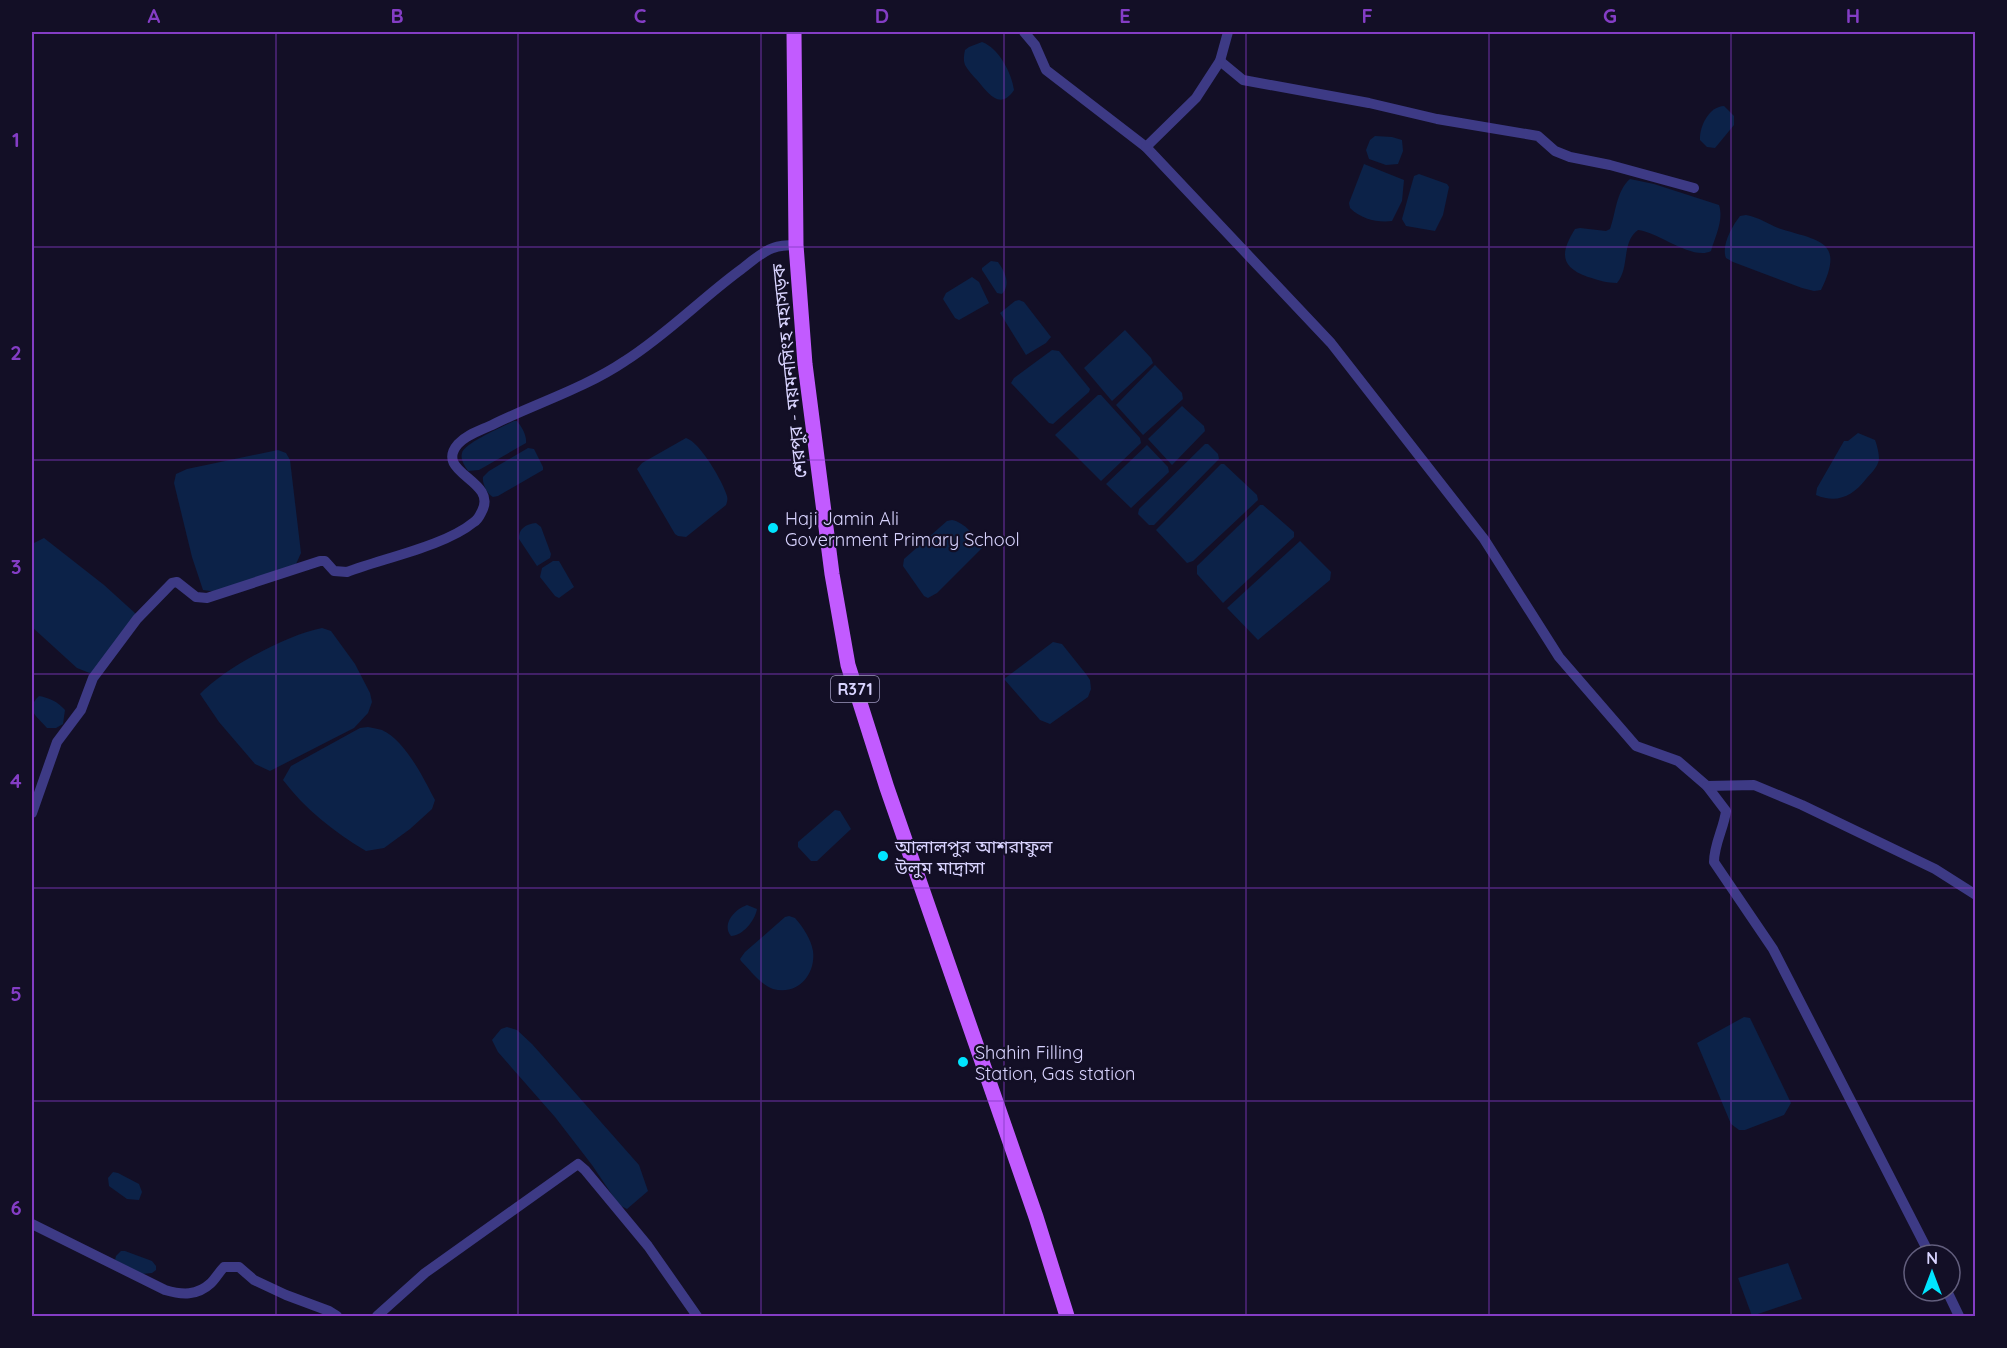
<svg xmlns="http://www.w3.org/2000/svg" width="2007" height="1348" font-family="Quicksand,'Noto Sans Bengali',sans-serif">
  <style>
    .water { fill: #0c2248 }
    .lines { fill: none; stroke-linecap: round; stroke-linejoin: round }
    .minor { stroke: #3d3a85; stroke-width: 10 }
    .primary { stroke: #c25bff; stroke-width: 15 }
    .grid { fill: none; stroke: #843dc5; stroke-width: 1.5; stroke-opacity: 0.55 }
    .poi-dot { fill: #00e5ff; stroke: #130f26; stroke-width: 2 }
    .labels { text-anchor: middle; dominant-baseline: central; stroke-width: 4.5; stroke-linejoin: round; paint-order: stroke }
    .shield { fill: #130f26; stroke: #9e99be; stroke-width: 1.5 }
    .shield-label { font-size: 16px; font-weight: bold; fill: #d9d4ff }
    .street-label { font-size: 18px; fill: #d9d4ff; stroke: #130f26 }
    .poi-label { font-size: 18px; fill: #d9d4ff; stroke: #130f26; text-anchor: start }
    .neatline { fill: none; stroke: #843dc5; stroke-width: 2 }
    .grid-label { font-size: 20px; text-anchor: middle; font-weight: bold; fill: #843dc5 }
  </style>
  <rect width="100%" height="100%" fill="#130f26"/>
  <g class="water">
    <path d="M982 42C999 48 1012 74 1014 90 1000 111 988 93 977 80 973 76 968 70 965 65 963 60 964 55 965 50L969 47Z"/>
    <path d="M1724 106 1734 116V125L1715 148 1707 147 1700 140C1699 126 1710 106 1724 106Z"/>
    <polygon points="1375,136 1392,137 1402,140 1403,151 1398,164 1386,165 1369,159 1366,150 1370,140"/>
    <path d="M1364 164 1404 180 1402 201 1392 221C1378 223 1361 219 1350 208L1349 203Z"/>
    <polygon points="1419,174 1447,184 1449,187 1443,215 1435,231 1406,226 1402,219 1414,176"/>
    <path d="M1630 179 1654 184 1719 205C1724 220 1715 237 1711 251 1693 261 1658 232 1638 230 1621 242 1630 268 1617 283 1607 283 1598 280 1588 277 1560 267 1560 253 1575 229L1580 228 1606 231 1610 229C1616 213 1616 191 1630 179Z"/>
    <path d="M1746 215C1759 217 1769 225 1781 229 1820 241 1845 241 1821 290L1814 291 1802 288 1733 262 1726 258C1721 246 1732 226 1740 216Z"/>
    <path d="M991 261 998 262C1005 272 1011 284 1002 294L997 293 982 270V268Z"/>
    <polygon points="972,277 979,282 989,303 959,320 955,318 943,299 946,293"/>
    <polygon points="1019,300 1024,302 1051,337 1046,343 1026,355 1000,313 1015,301"/>
    <polygon points="1125,330 1151,358 1153,363 1112,401 1084,368"/>
    <polygon points="1052,350 1059,351 1090,389 1089,392 1053,424 1049,423 1011,383 1014,378"/>
    <polygon points="1155,365 1182,393 1183,399 1143,435 1116,405"/>
    <polygon points="1098,395 1101,395 1140,438 1141,443 1101,481 1055,435"/>
    <polygon points="1182,406 1204,426 1205,431 1172,465 1148,439"/>
    <path d="M514 421H517C522 427 527 436 526 443L479 470 468 471C465 466 460 460 462 453 464 443 504 426 514 421Z"/>
    <path d="M1858 433 1875 440C1877 445 1879 453 1879 459 1878 467 1871 473 1866 479 1853 496 1837 504 1816 495L1817 488 1844 441H1848Z"/>
    <path d="M686 438C700 442 723 482 727 496 728 500 727 502 726 505L686 537 678 536 675 534 637 469 642 463Z"/>
    <polygon points="1205,444 1208,444 1218,454 1219,459 1154,525 1149,525 1138,514 1139,509"/>
    <polygon points="1147,445 1168,467 1169,472 1131,508 1106,484"/>
    <path d="M528 448 534 449 543 467V470L498 496 493 497C487 494 482 483 483 477L489 471Z"/>
    <polygon points="278,450 286,453 290,460 301,553 296,564 217,592 203,590 192,557 174,483 176,474 187,469"/>
    <polygon points="1221,464 1224,464 1257,495 1258,500 1193,561 1187,563 1156,530"/>
    <polygon points="1260,505 1263,505 1294,532 1294,537 1223,603 1197,574 1197,566"/>
    <path d="M952 520C964 522 977 537 982 548L937 593 928 598 924 596 903 566 904 559 947 521Z"/>
    <path d="M536 523 541 527 551 554 550 558 537 566 519 539C518 529 526 524 536 523Z"/>
    <polygon points="44,538 104,585 136,614 92,674 77,668 32,627 32,544"/>
    <polygon points="1300,541 1331,572 1330,580 1258,640 1227,608"/>
    <polygon points="553,561 559,561 574,587 559,598 555,596 540,577 542,568"/>
    <path d="M322 628 331 631 355 664 370 693 372 702 368 713 354 728 270 771 255 764 219 722 200 694C225 668 286 635 322 628Z"/>
    <polygon points="1053,642 1062,644 1086,674 1090,680 1091,689 1088,697 1050,724 1040,720 1004,679"/>
    <path d="M39 696C50 698 58 702 65 710L63 724 56 728H47C38 717 24 710 39 696Z"/>
    <path d="M368 727C373 728 378 729 382 730 405 740 424 779 435 800L432 809 410 829 384 848 366 851C334 832 305 809 283 780L291 766 360 728Z"/>
    <polygon points="835,810 840,811 851,829 817,861 811,861 798,847 798,842"/>
    <path d="M747 905 757 909C755 921 742 936 731 936 721 924 735 909 747 905Z"/>
    <path d="M789 916 795 918C803 927 811 939 813 951 816 974 798 996 773 989 761 985 750 970 741 961L740 959 745 952 785 917Z"/>
    <polygon points="1744,1017 1750,1018 1791,1103 1784,1115 1745,1130 1739,1130 1731,1124 1697,1043"/>
    <polygon points="507,1027 517,1030 532,1044 639,1165 648,1191 627,1209 619,1205 592,1165 555,1117 498,1052 492,1040 501,1029"/>
    <polygon points="113,1172 118,1173 139,1184 142,1192 139,1200 127,1199 109,1186 108,1178"/>
    <polygon points="121,1251 125,1251 152,1261 156,1266 156,1270 152,1273 142,1274 115,1260 116,1256"/>
    <polygon points="1788,1263 1802,1299 1752,1316 1738,1278"/>
  </g>
  <g class="lines">
    <g class="minor">
      <path d="M1024 32 1035 45 1046 70 1146 147 1331 343 1484 539 1559 657 1636 746 1678 761 1707 786 1726 811C1724 828 1714 844 1714 862L1773 949 1930 1255"/>
      <polyline points="1220,61 1243,80 1369,103 1437,119 1538,136 1555,151 1570,157 1610,165 1694,188"/>
      <polyline points="1146,147 1196,98 1220,61 1228,32"/>
      <polyline points="1707,786 1754,785 1802,805 1935,869 1976,895"/>
      <path d="M32 813 57 742 81 710 93 678 137 619 172 583 177 582 196 597 207 598 320 561H325L334 571 347 572C384 558 445 546 474 522 478 520 480 515 482 511 498 480 433 473 458 444 467 434 482 430 494 424 537 403 585 388 625 361 666 335 700 300 739 271 750 263 761 252 773 248 781 245 788 245 796 245"/>
      <path d="M32 1224 165 1290C182 1295 197 1296 211 1283 216 1278 219 1272 224 1267H239L254 1280 286 1295 329 1311 337 1316"/>
      <polyline points="1947,1291 1959,1316"/>
      <polyline points="377,1316 425,1273 578,1164 585,1170 648,1246 697,1316"/>
    </g>
    <polyline class="primary" points="794,32 796,245 805,364 832,574 848,665 887,788 1036,1217 1067,1316"/>
  </g>
  <path class="grid" d="M276 32V1316M518 32V1316M761 32V1316M1004 32V1316M1246 32V1316M1489 32V1316M1731 32V1316M32 247H1976M32 460H1976M32 674H1976M32 888H1976M32 1101H1976"/>
  <g class="poi-dot">
    <circle cx="773" cy="528" r="6"/>
    <circle cx="883" cy="856" r="6"/>
    <circle cx="963" cy="1062" r="6"/>
  </g>
  <g class="labels">
    <rect class="shield" x="831" y="676" width="48" height="26" rx="4.5"/>
    <g class="shield-label">
      <text x="855" y="689">R371</text>
    </g>
    <g class="street-label">
      <text transform="translate(789 371) rotate(-96)">শেরপুর - ময়মনসিংহ মহাসড়ক</text>
    </g>
    <g class="poi-label">
      <text x="785" y="518">Haji Jamin Ali<tspan x="785" dy="21">Government Primary School</tspan></text>
      <text x="895" y="846">আলালপুর আশরাফুল<tspan x="895" dy="21">উলুম মাদ্রাসা</tspan></text>
      <text x="975" y="1052">Shahin Filling<tspan x="975" dy="21">Station, Gas station</tspan></text>
    </g>
  </g>
  <rect width="2007" height="1348" fill="none" stroke="#130f26" stroke-width="66"/>
  <g transform="translate(1932 1273)"><circle r="28" fill="#130f26" stroke="#625e7d" stroke-width="1.5"/>
  <path d="M0-4.5L10 22L0 15L-10 22Z" fill="#00e5ff"/>
  <text y="-9" font-size="16" font-weight="bold" text-anchor="middle" fill="#d9d4ff">N</text>
  </g>
  <rect x="33" y="33" width="1941" height="1282" class="neatline"/>
  <g class="grid-label">
    <text x="154" y="23">A</text>
    <text x="397" y="23">B</text>
    <text x="640" y="23">C</text>
    <text x="882" y="23">D</text>
    <text x="1125" y="23">E</text>
    <text x="1367" y="23">F</text>
    <text x="1610" y="23">G</text>
    <text x="1853" y="23">H</text>
    <text x="16" y="147">1</text>
    <text x="16" y="360">2</text>
    <text x="16" y="574">3</text>
    <text x="16" y="788">4</text>
    <text x="16" y="1001">5</text>
    <text x="16" y="1215">6</text>
  </g>
</svg>
